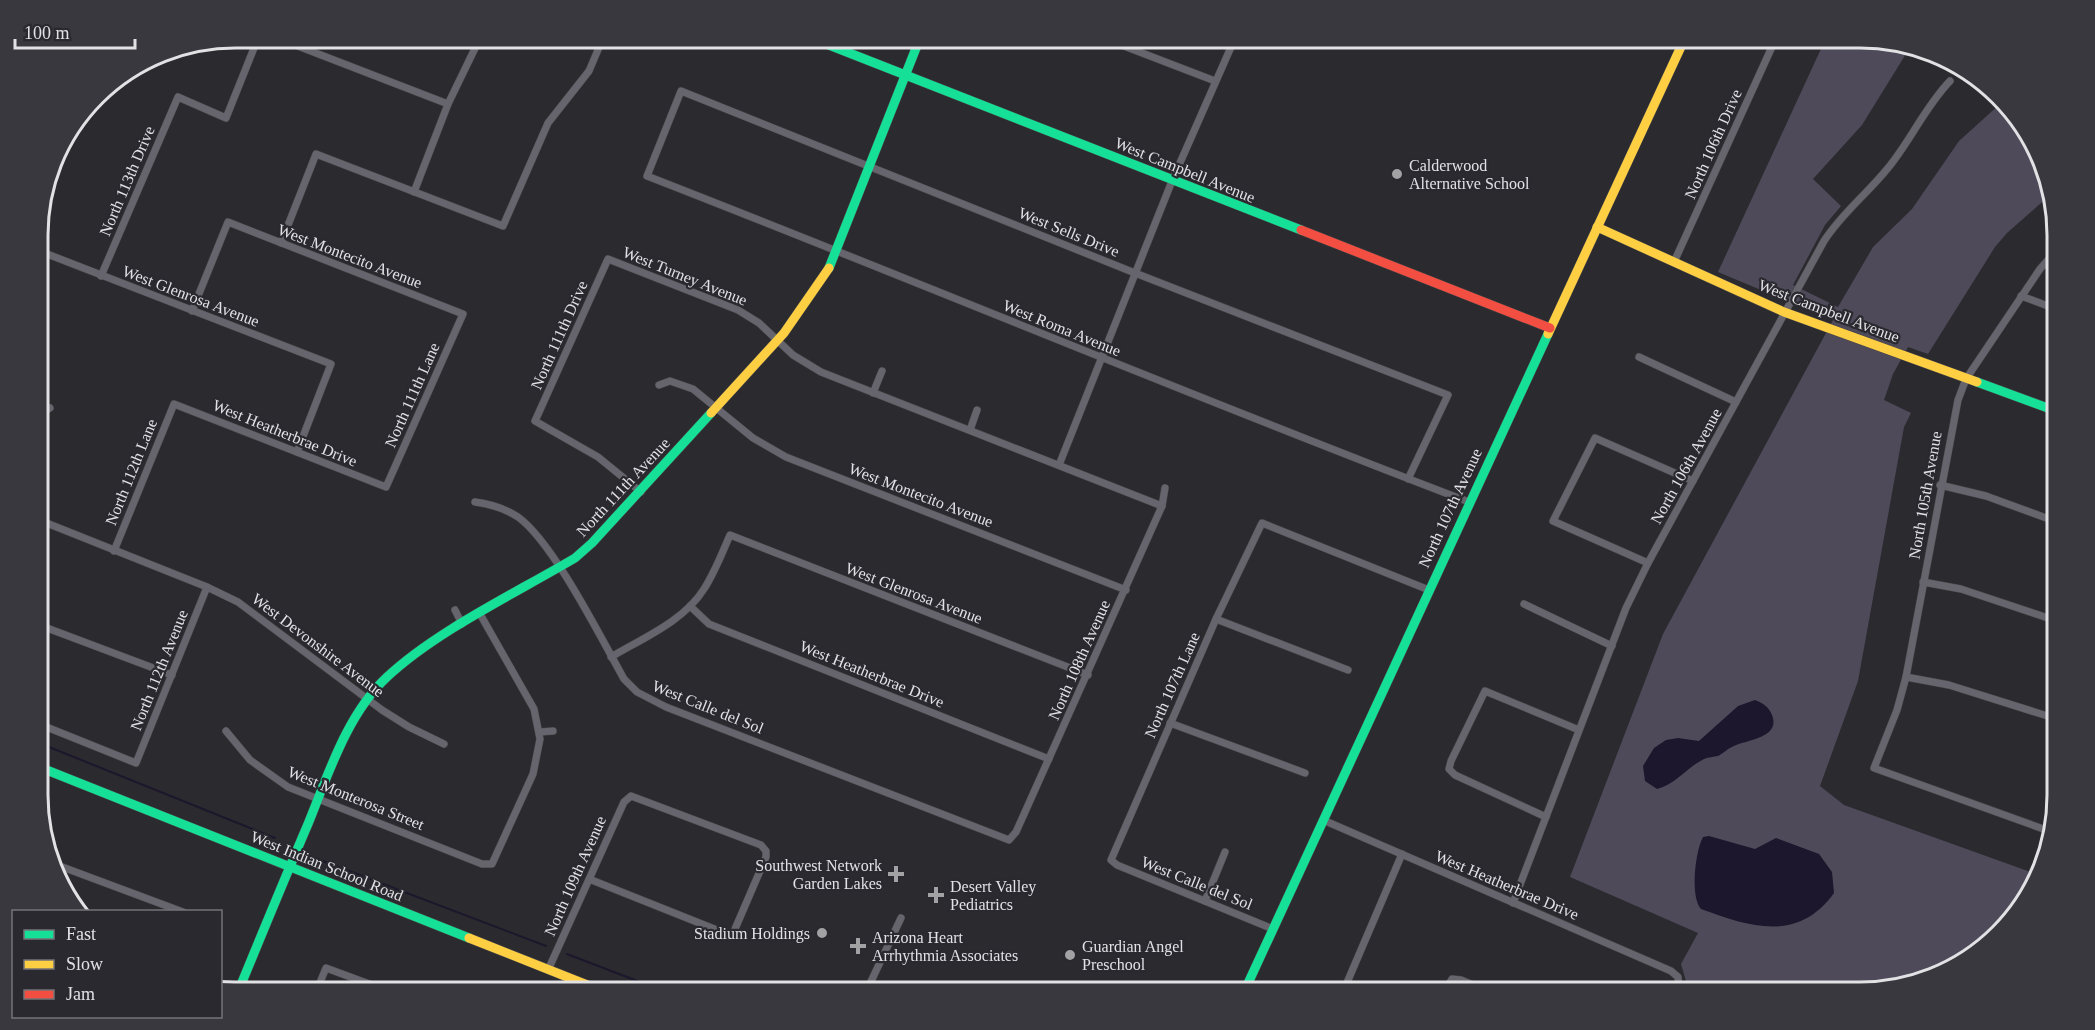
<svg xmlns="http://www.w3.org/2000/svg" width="2095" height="1030" font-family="'Times New Roman',serif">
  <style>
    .green { fill: #4e4a5a }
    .water { fill: #1c172c }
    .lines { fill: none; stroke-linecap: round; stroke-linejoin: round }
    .stream { stroke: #1c172c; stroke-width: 2 }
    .street-casing { stroke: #454547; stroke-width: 8 }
    .fast-casing { stroke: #454547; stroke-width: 10 }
    .slow-casing { stroke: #454547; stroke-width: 10 }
    .jam-casing { stroke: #454547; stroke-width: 10 }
    .street { stroke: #66646c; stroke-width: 7 }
    .fast { stroke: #16e098; stroke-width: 9 }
    .slow { stroke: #ffcf43; stroke-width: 9 }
    .jam { stroke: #f24e42; stroke-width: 9 }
    .poi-dot { fill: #a2a2a5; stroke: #2a292f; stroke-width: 2 }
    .labels { text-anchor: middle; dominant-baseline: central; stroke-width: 4.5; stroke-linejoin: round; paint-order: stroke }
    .street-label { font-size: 16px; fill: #e2e2e5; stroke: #2a292f }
    .poi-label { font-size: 16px; fill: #e2e2e5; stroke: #2a292f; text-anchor: start }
    .rim { fill: none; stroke: #e2e2e5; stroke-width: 3 }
  </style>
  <rect width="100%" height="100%" fill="#2b2a2e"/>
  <polygon class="green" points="1826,38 1860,38 1909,49 1862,125 1813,179 1841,206 1825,225 1793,285 1838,307 1873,247 1912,209 1959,141 2000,104 2024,125 2050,195 2007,233 1995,247 1928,354 1908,347 1893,374 1884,400 1911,413 1904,427 1858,681 1820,786 1844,805 2039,875 2037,882 1970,959 1873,992 1697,992 1689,991 1681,964 1698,933 1570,877 1663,634 1833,320 1718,272"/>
  <g class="water">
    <path d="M1755 700C1763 703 1769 707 1772 715 1781 738 1747 740 1734 746 1728 748 1724 753 1718 756 1713 757 1709 757 1704 759 1686 768 1676 784 1657 789L1645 781 1643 766 1654 748 1666 740 1678 738 1699 741 1738 706Z"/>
    <path d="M1709 836 1755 849 1776 838 1819 854 1832 872 1834 893C1798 943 1750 927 1701 909 1690 897 1695 852 1703 837Z"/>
  </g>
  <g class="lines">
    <g class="stream">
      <polyline points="39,743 275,838"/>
      <polyline points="315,858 546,946"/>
      <polyline points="567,954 666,992"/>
    </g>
    <g class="street-casing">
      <g id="street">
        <polyline points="277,38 448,104"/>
        <polyline points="1103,38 1215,81"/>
        <polyline points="414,192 448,104 480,38"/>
        <polyline points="281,243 316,154 503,226 548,123 589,71 603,38"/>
        <polyline points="42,252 331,364 297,452"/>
        <polyline points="1674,262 1776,38"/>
        <polyline points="101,276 178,97 226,118 258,38"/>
        <polyline points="2021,296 2056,309"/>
        <polyline points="1639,357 1736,402"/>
        <polyline points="659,385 670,381 693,389 753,438 786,457 1126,590"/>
        <polyline points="873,393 882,371"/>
        <polyline points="38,415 50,408"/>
        <polyline points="970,430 977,410"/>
        <polyline points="1059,465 1172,181 1235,38"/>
        <path d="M1408 479 1448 395 1135 273 681 91 647 176C922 283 1193 397 1469 502"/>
        <polyline points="1940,485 1986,496 2057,522"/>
        <polyline points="641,492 598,457 535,421 608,259 738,310 759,323 793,355 821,372 1162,506"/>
        <path d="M475 502C491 504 504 508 518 517 553 542 601 638 624 679L637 692 666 707 1009 840 1016 832 1162 506 1165 488"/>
        <polyline points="39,520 207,587 238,602 382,710 409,727 444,744"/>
        <polyline points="114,551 174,404 386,487 463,314 228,222 192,311"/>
        <polyline points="1648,563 1553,521 1595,438 1693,481"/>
        <polyline points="1923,582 1961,589 2057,621"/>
        <polyline points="1524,604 1612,646"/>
        <polyline points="690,606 709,624 1049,759"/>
        <polyline points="455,610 462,624"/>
        <polyline points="1216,619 1348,670"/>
        <polyline points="39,625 172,675"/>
        <path d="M611 657C643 638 684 621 704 589 715 572 722 553 730 535L1088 675"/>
        <polyline points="1906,677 1949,685 2057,719"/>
        <polyline points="1170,723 1305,773"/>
        <polyline points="39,724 136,763 207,587"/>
        <polyline points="226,731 250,760 288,787 482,864 492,864 533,774 540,739 534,709 480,614"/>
        <polyline points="540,732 553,731"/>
        <polyline points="1546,817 1455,775 1449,769 1451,761 1485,691 1579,730"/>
        <polyline points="1323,820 1671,971 1678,977 1679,992"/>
        <polyline points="2049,831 1874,768 1897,710 1906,677 1958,400 1966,379 2040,269 2056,251"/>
        <polyline points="57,865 183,912"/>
        <polyline points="1205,901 1225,852"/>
        <path d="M1513 903 1626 608 1648 563 1824 241C1842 213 1867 194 1888 168 1911 140 1925 107 1950 81"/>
        <polyline points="1273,929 1117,865 1111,860 1216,619 1262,523 1429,590"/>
        <polyline points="548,970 624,802 631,796 761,845 766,851 766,857 732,936 589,879"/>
        <polyline points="316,992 326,968 391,992"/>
        <polyline points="866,992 901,918"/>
        <polyline points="1343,992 1402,854"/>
        <polyline points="1444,992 1452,979 1461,980 1490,992"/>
      </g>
    </g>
    <g class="fast-casing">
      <g id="fast">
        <polyline points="811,38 1301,230"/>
        <polyline points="829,268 920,38"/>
        <polyline points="1977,382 2056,411"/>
        <polyline points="39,767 469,938"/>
        <path d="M238 992C261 936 284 880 308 824 328 775 347 714 387 677 436 631 516 593 575 558L592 543 711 413"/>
        <polyline points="1244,992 1548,334"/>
      </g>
    </g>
    <g class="slow-casing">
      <g id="slow">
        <polyline points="1597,227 1784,312 1977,382"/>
        <polyline points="1548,334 1685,38"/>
        <polyline points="711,413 784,333 829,268"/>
        <polyline points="469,938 605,992"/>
      </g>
    </g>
    <g class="jam-casing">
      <polyline id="jam" points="1301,230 1550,328"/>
    </g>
    <use href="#street" class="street"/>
    <use href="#fast" class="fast"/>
    <use href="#slow" class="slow"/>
    <use href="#jam" class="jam"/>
  </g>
  <g class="poi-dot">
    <circle cx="1397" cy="174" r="6"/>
    <path d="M893 865h6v6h6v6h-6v6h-6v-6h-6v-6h6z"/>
    <path d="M933 886h6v6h6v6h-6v6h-6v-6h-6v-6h6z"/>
    <circle cx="822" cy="933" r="6"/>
    <path d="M855 937h6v6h6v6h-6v6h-6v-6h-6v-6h6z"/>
    <circle cx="1070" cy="955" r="6"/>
  </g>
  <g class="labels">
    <g class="street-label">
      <text transform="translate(1713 144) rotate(-66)">North 106th Drive</text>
      <text transform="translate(1185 170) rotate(22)">West Campbell Avenue</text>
      <text transform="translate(127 181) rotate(-67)">North 113th Drive</text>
      <text transform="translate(1069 232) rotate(22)">West Sells Drive</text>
      <text transform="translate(350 256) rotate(21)">West Montecito Avenue</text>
      <text transform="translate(685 276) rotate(22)">West Turney Avenue</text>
      <text transform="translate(191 296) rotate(21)">West Glenrosa Avenue</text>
      <text transform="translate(1829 311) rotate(21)">West Campbell Avenue</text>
      <text transform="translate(1062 328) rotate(22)">West Roma Avenue</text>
      <text transform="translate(559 335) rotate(-66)">North 111th Drive</text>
      <text transform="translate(412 395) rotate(-66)">North 111th Lane</text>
      <text transform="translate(285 433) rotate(22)">West Heatherbrae Drive</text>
      <text transform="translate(1686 466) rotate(-61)">North 106th Avenue</text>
      <text transform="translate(131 472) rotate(-68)">North 112th Lane</text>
      <text transform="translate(623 487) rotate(-47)">North 111th Avenue</text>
      <text transform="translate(921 495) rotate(21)">West Montecito Avenue</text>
      <text transform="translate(1925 495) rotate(-80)">North 105th Avenue</text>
      <text transform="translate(1450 508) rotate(-65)">North 107th Avenue</text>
      <text transform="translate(914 593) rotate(21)">West Glenrosa Avenue</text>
      <text transform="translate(318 645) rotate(37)">West Devonshire Avenue</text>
      <text transform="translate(1079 660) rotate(-66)">North 108th Avenue</text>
      <text transform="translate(159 670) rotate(-68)">North 112th Avenue</text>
      <text transform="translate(872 674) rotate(22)">West Heatherbrae Drive</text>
      <text transform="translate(1172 685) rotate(-66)">North 107th Lane</text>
      <text transform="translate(708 707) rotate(22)">West Calle del Sol</text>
      <text transform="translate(356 798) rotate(22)">West Monterosa Street</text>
      <text transform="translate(327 866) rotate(22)">West Indian School Road</text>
      <text transform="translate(575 876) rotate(-66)">North 109th Avenue</text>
      <text transform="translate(1197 883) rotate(22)">West Calle del Sol</text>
      <text transform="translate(1507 885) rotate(23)">West Heatherbrae Drive</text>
    </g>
    <g class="poi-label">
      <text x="1409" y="165">Calderwood<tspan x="1409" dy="18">Alternative School</tspan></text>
      <text x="882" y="865" text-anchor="end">Southwest Network<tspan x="882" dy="18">Garden Lakes</tspan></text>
      <text x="950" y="886">Desert Valley<tspan x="950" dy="18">Pediatrics</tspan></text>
      <text x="810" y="933" text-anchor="end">Stadium Holdings</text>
      <text x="872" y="937">Arizona Heart<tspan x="872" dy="18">Arrhythmia Associates</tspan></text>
      <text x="1082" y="946">Guardian Angel<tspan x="1082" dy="18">Preschool</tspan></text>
    </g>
  </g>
  <path d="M0 0H2095V1030H0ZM235 48H1860A187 187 0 0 1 2047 235V795A187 187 0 0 1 1860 982H235A187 187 0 0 1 48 795V235A187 187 0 0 1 235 48Z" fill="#39383e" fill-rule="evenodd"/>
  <path class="rim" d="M235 48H1860A187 187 0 0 1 2047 235V795A187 187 0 0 1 1860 982H235A187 187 0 0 1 48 795V235A187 187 0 0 1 235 48Z"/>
  <rect x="12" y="910" width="210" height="108" fill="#2a292f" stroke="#747378" stroke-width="1.5"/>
  <rect x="24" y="930" width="30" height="9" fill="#16e098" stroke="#747378" stroke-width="1.5"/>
  <text x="66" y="940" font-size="18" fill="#e2e2e5">Fast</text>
  <rect x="24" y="960" width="30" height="9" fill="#ffcf43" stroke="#747378" stroke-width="1.5"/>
  <text x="66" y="970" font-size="18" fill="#e2e2e5">Slow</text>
  <rect x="24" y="990" width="30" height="9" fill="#f24e42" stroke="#747378" stroke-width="1.5"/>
  <text x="66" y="1000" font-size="18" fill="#e2e2e5">Jam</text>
  <path d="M15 39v9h120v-9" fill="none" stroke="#e2e2e5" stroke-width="3"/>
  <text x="24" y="39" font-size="18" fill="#e2e2e5" stroke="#2a292f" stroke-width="4.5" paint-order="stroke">100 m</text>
</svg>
